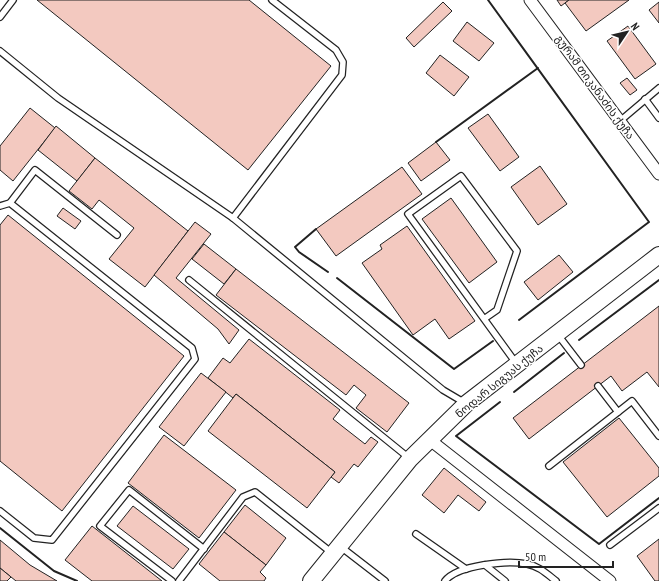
<svg xmlns="http://www.w3.org/2000/svg" width="659" height="581" font-family="'PT Sans Narrow','Noto Sans Georgian',sans-serif">
  <style>
    .building { fill: #f3c9c0; stroke: #222 }
    .lines { fill: none; stroke-linecap: round; stroke-linejoin: round }
    .lane-casing { stroke: #222; stroke-width: 8 }
    .street-casing { stroke: #222; stroke-width: 13 }
    .secondary-casing { stroke: #222; stroke-width: 18 }
    .lane { stroke: #fff; stroke-width: 5.5 }
    .street { stroke: #fff; stroke-width: 11 }
    .secondary { stroke: #fff; stroke-width: 16 }
    .wall { stroke: #222; stroke-width: 2 }
    .labels { text-anchor: middle; dominant-baseline: central; stroke-width: 3; stroke-linejoin: round; paint-order: stroke }
    .street-label { font-size: 11px; fill: #222; stroke: #fff }
  </style>
  <rect width="100%" height="100%" fill="#fff"/>
  <g class="building">
    <polygon points="37,0 249,0 331,66 248,170"/>
    <polygon points="557,0 569,0 561,6"/>
    <polygon points="569,0 629,0 586,31 565,3"/>
    <polygon points="443,2 452,11 414,47 406,38"/>
    <polygon points="659,2 659,23 649,10"/>
    <polygon points="467,22 494,43 479,61 453,41"/>
    <polygon points="628,26 656,64 635,79 607,41"/>
    <polygon points="440,55 469,77 454,96 426,73"/>
    <polygon points="627,78 637,90 630,95 620,83"/>
    <polygon points="30,108 55,128 13,181 0,170 0,146"/>
    <polygon points="488,114 519,157 500,171 468,128"/>
    <polygon points="56,126 95,158 77,181 38,150"/>
    <polygon points="436,142 450,160 421,181 408,163"/>
    <polygon points="95,158 188,231 145,287 109,259 134,228 99,200 92,209 69,191"/>
    <polygon points="540,166 567,204 538,225 511,187"/>
    <polygon points="402,167 422,194 336,256 316,229"/>
    <polygon points="451,198 497,262 469,283 422,219"/>
    <polygon points="63,208 81,221 75,229 57,216"/>
    <polygon points="8,215 184,356 62,511 0,461 0,225"/>
    <polygon points="195,222 211,234 176,278 239,330 229,344 218,329 154,275"/>
    <polygon points="407,226 475,321 449,339 435,319 413,335 362,263 382,249 380,245"/>
    <polygon points="204,244 236,269 224,284 192,259"/>
    <polygon points="559,255 573,272 538,300 524,282"/>
    <polygon points="236,269 409,403 387,432 356,408 366,395 354,385 346,395 216,295"/>
    <polygon points="659,306 659,387 647,372 622,391 611,376 529,439 513,418"/>
    <polygon points="249,339 340,410 333,419 365,444 371,437 378,442 358,467 354,464 339,483 331,477 335,472 236,394 233,398 208,378 223,358 230,363"/>
    <polygon points="201,373 226,392 184,446 159,427"/>
    <polygon points="236,394 335,472 307,508 208,431"/>
    <polygon points="619,418 659,468 659,476 607,517 563,462"/>
    <polygon points="164,435 236,490 199,538 128,483"/>
    <polygon points="444,468 486,502 479,511 458,495 444,513 422,495"/>
    <polygon points="245,505 286,538 266,565 224,532"/>
    <polygon points="133,506 189,549 173,569 117,526"/>
    <polygon points="92,526 162,581 92,581 65,560"/>
    <polygon points="224,532 266,565 260,572 266,578 264,581 220,581 199,564"/>
    <polygon points="659,539 659,581 655,581 637,556"/>
    <polygon points="0,540 30,565 57,581 16,581 0,568"/>
    <polygon points="0,568 11,577 7,581 0,581"/>
  </g>
  <g class="lines">
    <g class="lane-casing">
      <g id="lane">
        <polyline points="0,17 13,0"/>
        <polyline points="0,51 58,98 233,218 443,390 465,403"/>
        <polyline points="645,99 659,118"/>
        <polyline points="620,121 659,88"/>
        <polyline points="0,206 10,203 35,170 117,235"/>
        <polyline points="233,218 342,75 343,62 336,50 272,0"/>
        <polyline points="189,280 409,458"/>
        <polyline points="484,319 497,310 517,251 461,176 408,214 516,363"/>
        <polyline points="558,335 581,365"/>
        <polyline points="598,386 618,412 632,401 659,436"/>
        <polyline points="549,466 618,412"/>
        <polyline points="0,511 34,538 52,540 195,359 192,348 10,203"/>
        <polyline points="416,534 466,569"/>
        <polyline points="610,545 659,508"/>
        <polyline points="341,547 385,581"/>
        <polyline points="485,565 505,581"/>
        <polyline points="172,581 100,526 129,490 204,549"/>
        <polyline points="179,581 243,497 255,492 332,553"/>
        <path d="M445 581C457 565 508 560 527 564 539 566 547 574 556 581"/>
      </g>
    </g>
    <g class="street-casing">
      <g id="street">
        <polyline points="530,0 659,174"/>
        <polyline points="430,440 610,581"/>
      </g>
    </g>
    <g class="secondary-casing">
      <polyline id="secondary" points="311,581 410,459 467,403 659,255"/>
    </g>
    <use href="#lane" class="lane"/>
    <use href="#street" class="street"/>
    <use href="#secondary" class="secondary"/>
    <g class="wall">
      <polyline points="488,0 649,222 519,320"/>
      <polyline points="436,142 538,68"/>
      <polyline points="316,229 295,247 299,252 328,272"/>
      <polyline points="337,278 454,369 493,341"/>
      <polyline points="579,340 659,280"/>
      <polyline points="514,392 564,353"/>
      <polyline points="500,402 456,436 599,544 659,498"/>
      <polyline points="0,528 54,571 77,581"/>
    </g>
  </g>
  <g class="labels">
    <g class="street-label">
      <text transform="translate(595 87) rotate(54)">გურამ თიკანაძის ქუჩა</text>
      <text transform="translate(499 381) rotate(-39)">ნოდარ სიგუას ქუჩა</text>
    </g>
  </g>
  <g transform="translate(627 32) rotate(55)" stroke="#ffffff" stroke-width="3" paint-order="stroke">
  <path d="M0-3L7 15L0 10L-7 15Z" fill="#222222"/>
  <text y="-6" font-size="11" font-weight="bold" text-anchor="middle" fill="#222222">N</text>
  </g>
  <path d="M519 561v6h94v-6" fill="none" stroke="#222222" stroke-width="2"/>
  <text x="525" y="561" font-size="12" fill="#222222" stroke="#ffffff" stroke-width="3" paint-order="stroke">50 m</text>
</svg>
